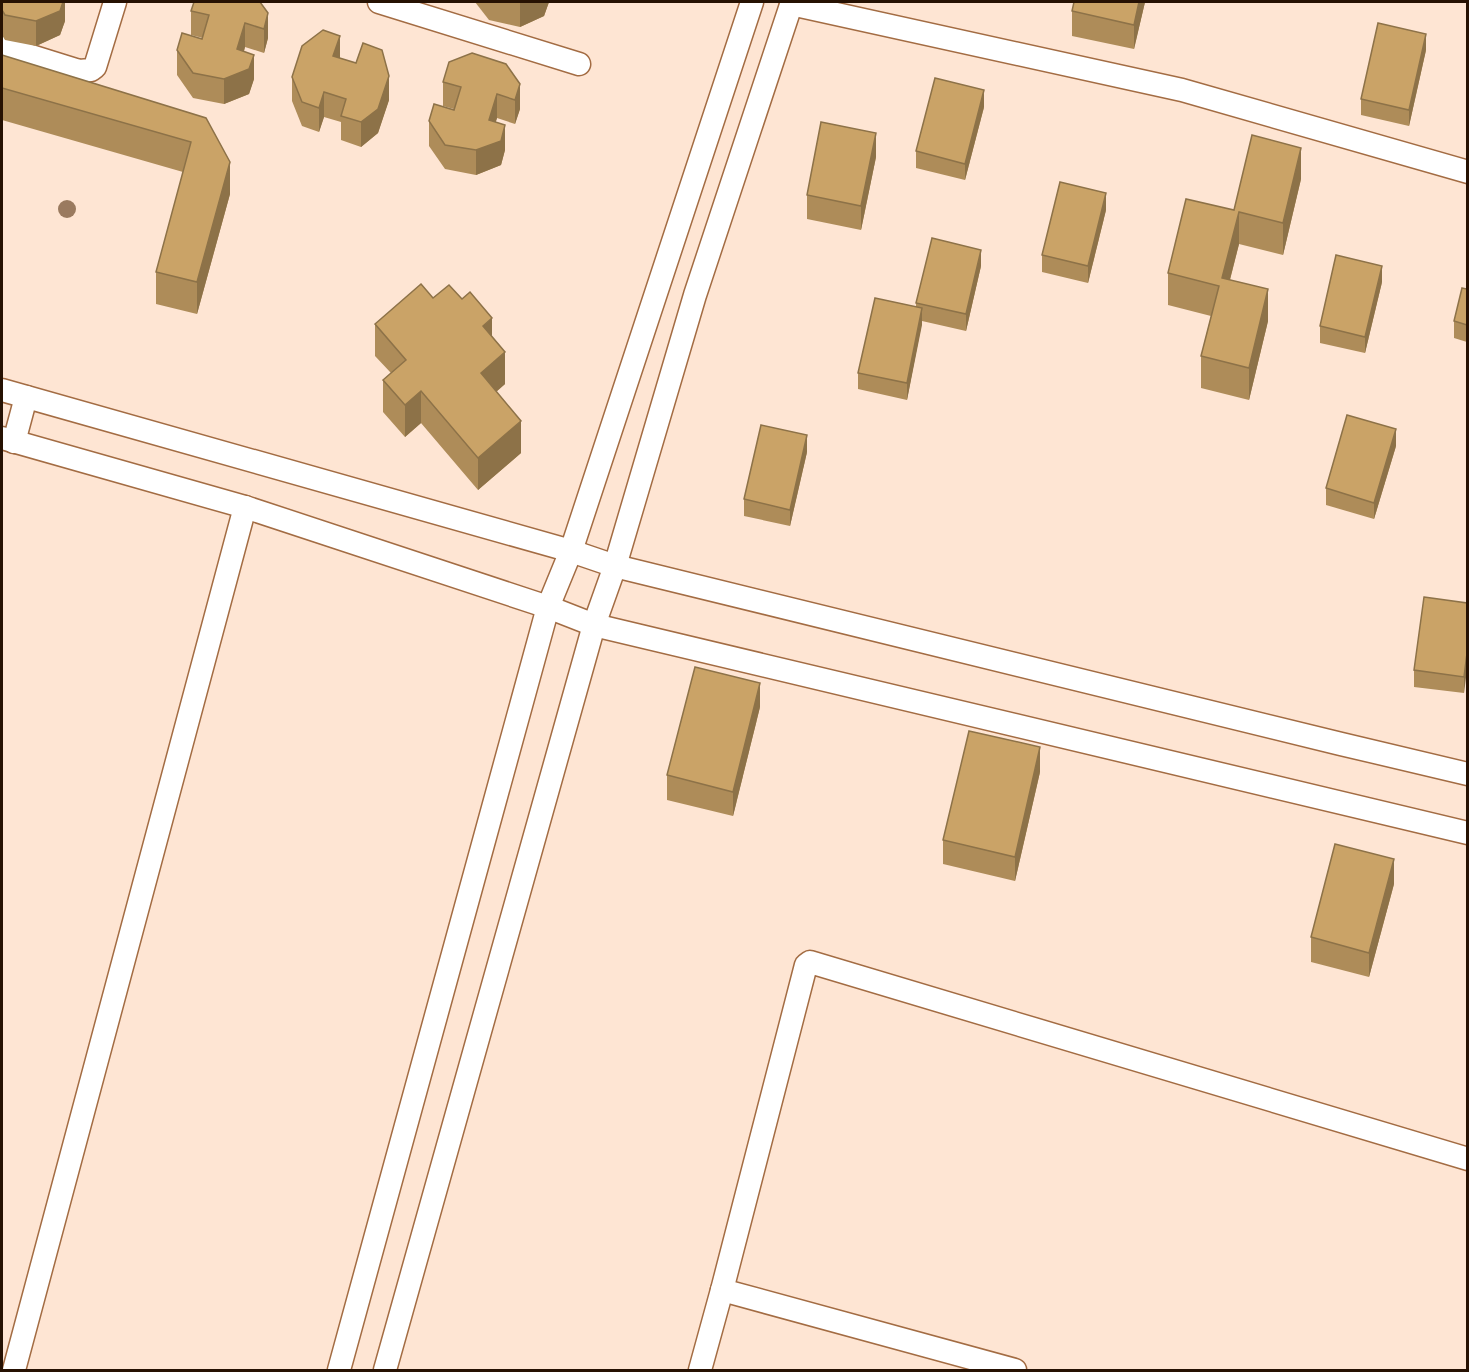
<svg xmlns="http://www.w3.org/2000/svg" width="1469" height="1372" font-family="Spectral,serif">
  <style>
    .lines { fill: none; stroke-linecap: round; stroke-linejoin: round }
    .street-casing { stroke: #a36c43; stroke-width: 25 }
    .street { stroke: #fff; stroke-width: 22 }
    .tree { fill: #9a7a5f }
    .wall { fill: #ae8c59 }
    .shaded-wall { fill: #8d7248 }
    .building { fill: #caa367; stroke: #8d7248; stroke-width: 1.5 }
  </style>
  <rect width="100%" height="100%" fill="#fee5d3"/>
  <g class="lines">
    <g class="street-casing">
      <g id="street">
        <polyline points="379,2 579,64"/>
        <polyline points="791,4 1182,90 1468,172"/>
        <polyline points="2,47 79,71 91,70 95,67 115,2"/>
        <polyline points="2,390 571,551 615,566 1341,744 1468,774"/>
        <polyline points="2,438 245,507 548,607 594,625 1468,833"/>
        <polyline points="14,442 26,397"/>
        <polyline points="722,1290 1015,1370"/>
        <polyline points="14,1370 245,507"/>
        <polyline points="339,1370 548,607 571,551 752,2"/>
        <polyline points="385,1370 594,625 615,566 695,295 792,2"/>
        <polyline points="700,1370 722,1290 806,965 810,962 1468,1159"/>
      </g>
    </g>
    <use href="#street" class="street"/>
  </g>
  <circle class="tree" cx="67" cy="209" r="9"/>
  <g class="wall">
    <polygon points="2,2 65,2 65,21 60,35 36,46 5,40 2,35"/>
    <polygon points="260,2 268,38 264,53 245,47 244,51 254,79 249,94 224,104 193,98 177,75 177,50 202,39 203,38 191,35 191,11"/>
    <polygon points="475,2 549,2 544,16 520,27 489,20"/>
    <polygon points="1145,2 1134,49 1072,36 1072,11"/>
    <polygon points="1426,50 1409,126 1361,115 1361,99"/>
    <polygon points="2,55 206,118 230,194 197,314 156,304 156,272 183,172 2,120"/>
    <polygon points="340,58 389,100 378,133 361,147 341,140 341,122 324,117 319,132 302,126 292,101 292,77"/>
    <polygon points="506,64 520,109 515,124 497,118 495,123 505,150 501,165 476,175 445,169 429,146 429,121 454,109 443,106 443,82"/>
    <polygon points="984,107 965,180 916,168 916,151"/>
    <polygon points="876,157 861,230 807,219 807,195"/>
    <polygon points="1301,179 1283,255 1239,244 1230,280 1268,321 1249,400 1201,388 1201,356 1211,316 1168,305 1168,273 1234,210"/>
    <polygon points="1106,210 1088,283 1042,272 1042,255"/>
    <polygon points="981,266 966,331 922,321 907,400 858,389 858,373 916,307 916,303"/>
    <polygon points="1382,282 1365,353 1320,343 1320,326"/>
    <polygon points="1467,289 1467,342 1454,338 1454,321"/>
    <polygon points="433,298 492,337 505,384 496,392 521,453 478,490 421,423 405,437 383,412 383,380 391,373 375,356 375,324"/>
    <polygon points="1396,446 1374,519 1326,505 1326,488"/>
    <polygon points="807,452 790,526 744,516 744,499"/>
    <polygon points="1467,603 1464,693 1414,687 1414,670"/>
    <polygon points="760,707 733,816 667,800 667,775"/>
    <polygon points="1040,772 1015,881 943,864 943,840"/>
    <polygon points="1394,884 1369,977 1311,962 1311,937"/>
  </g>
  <g class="shaded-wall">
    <polygon points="63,2 65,2 65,21 60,35 36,46 36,21"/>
    <polygon points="520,2 549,2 544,16 520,27"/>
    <polygon points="1139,2 1145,2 1134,49 1134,25"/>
    <polygon points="268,13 268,38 264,53 264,29"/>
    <polygon points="245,23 245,47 237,74 237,49"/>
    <polygon points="1426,34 1426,50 1409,126 1409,110"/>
    <polygon points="340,36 340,60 333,56"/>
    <polygon points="254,55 254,79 249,94 224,104 224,79"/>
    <polygon points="389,76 389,100 378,133 361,147 361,122"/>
    <polygon points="520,84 520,109 515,124 515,100"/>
    <polygon points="984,90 984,107 965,180 965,164"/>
    <polygon points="324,92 324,117 319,132 319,108"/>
    <polygon points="497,94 497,118 489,145 489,120"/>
    <polygon points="505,125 505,150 501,165 476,175 476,150"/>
    <polygon points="876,133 876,157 861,230 861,206"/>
    <polygon points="1301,148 1301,179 1283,255 1283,223"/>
    <polygon points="230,162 230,194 197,314 197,282"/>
    <polygon points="1106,193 1106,210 1088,283 1088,266"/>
    <polygon points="1239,212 1239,244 1222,310 1222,278"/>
    <polygon points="981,250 981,266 966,331 966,314"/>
    <polygon points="1382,266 1382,282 1365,353 1365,337"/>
    <polygon points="1268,289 1268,321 1249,400 1249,368"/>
    <polygon points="922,308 922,325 907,400 907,383"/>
    <polygon points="492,318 492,350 483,326"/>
    <polygon points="505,352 505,384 481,405 481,373"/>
    <polygon points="421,391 421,423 405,437 405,405"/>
    <polygon points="521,421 521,453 478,490 478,458"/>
    <polygon points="1396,429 1396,446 1374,519 1374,503"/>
    <polygon points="807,435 807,452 790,526 790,510"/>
    <polygon points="1467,653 1467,670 1464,693 1464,677"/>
    <polygon points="760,683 760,707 733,816 733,792"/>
    <polygon points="1040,747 1040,772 1015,881 1015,857"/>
    <polygon points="1394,859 1394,884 1369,977 1369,953"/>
  </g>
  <g class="building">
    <polygon points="2,2 63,2 60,11 36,21 5,15 2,10"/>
    <polygon points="194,2 260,2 268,13 264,29 245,23 237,49 254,55 249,69 224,79 193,73 177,50 182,33 202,39 209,15 191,11"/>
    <polygon points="1074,2 1139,2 1134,25 1072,11"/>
    <polygon points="1378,23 1426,34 1409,110 1361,99"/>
    <polygon points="323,30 340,36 333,56 356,63 363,43 382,50 389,76 378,109 361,122 341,116 346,99 324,92 319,108 302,102 292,77 302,46"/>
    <polygon points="472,53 506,64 520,84 515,100 497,94 489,120 505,125 501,141 476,150 445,145 429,121 434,104 454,110 461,87 443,82 449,62"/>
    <polygon points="2,55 206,118 230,162 197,282 156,272 191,142 2,88"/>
    <polygon points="935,78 984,90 965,164 916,151"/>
    <polygon points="821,122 876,133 861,206 807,195"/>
    <polygon points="1252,135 1301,148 1283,223 1239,212 1222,278 1268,289 1249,368 1201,356 1219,286 1168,273 1186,199 1234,210"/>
    <polygon points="1060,182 1106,193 1088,266 1042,255"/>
    <polygon points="932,238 981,250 966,314 916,303"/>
    <polygon points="1336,255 1382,266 1365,337 1320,326"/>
    <polygon points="421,284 433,298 449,285 462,299 470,292 492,318 483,326 505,352 481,373 521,421 478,458 421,391 405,405 383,380 406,360 375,324"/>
    <polygon points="1462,288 1467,289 1467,325 1454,321"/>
    <polygon points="875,298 922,308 907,383 858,373"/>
    <polygon points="1347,415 1396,429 1374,503 1326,488"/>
    <polygon points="761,425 807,435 790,510 744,499"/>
    <polygon points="1424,597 1467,603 1467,653 1464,677 1414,670"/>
    <polygon points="695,667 760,683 733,792 667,775"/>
    <polygon points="969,731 1040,747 1015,857 943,840"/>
    <polygon points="1335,844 1394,859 1369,953 1311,937"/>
  </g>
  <rect width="1469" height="1372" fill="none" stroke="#261102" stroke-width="6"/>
</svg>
